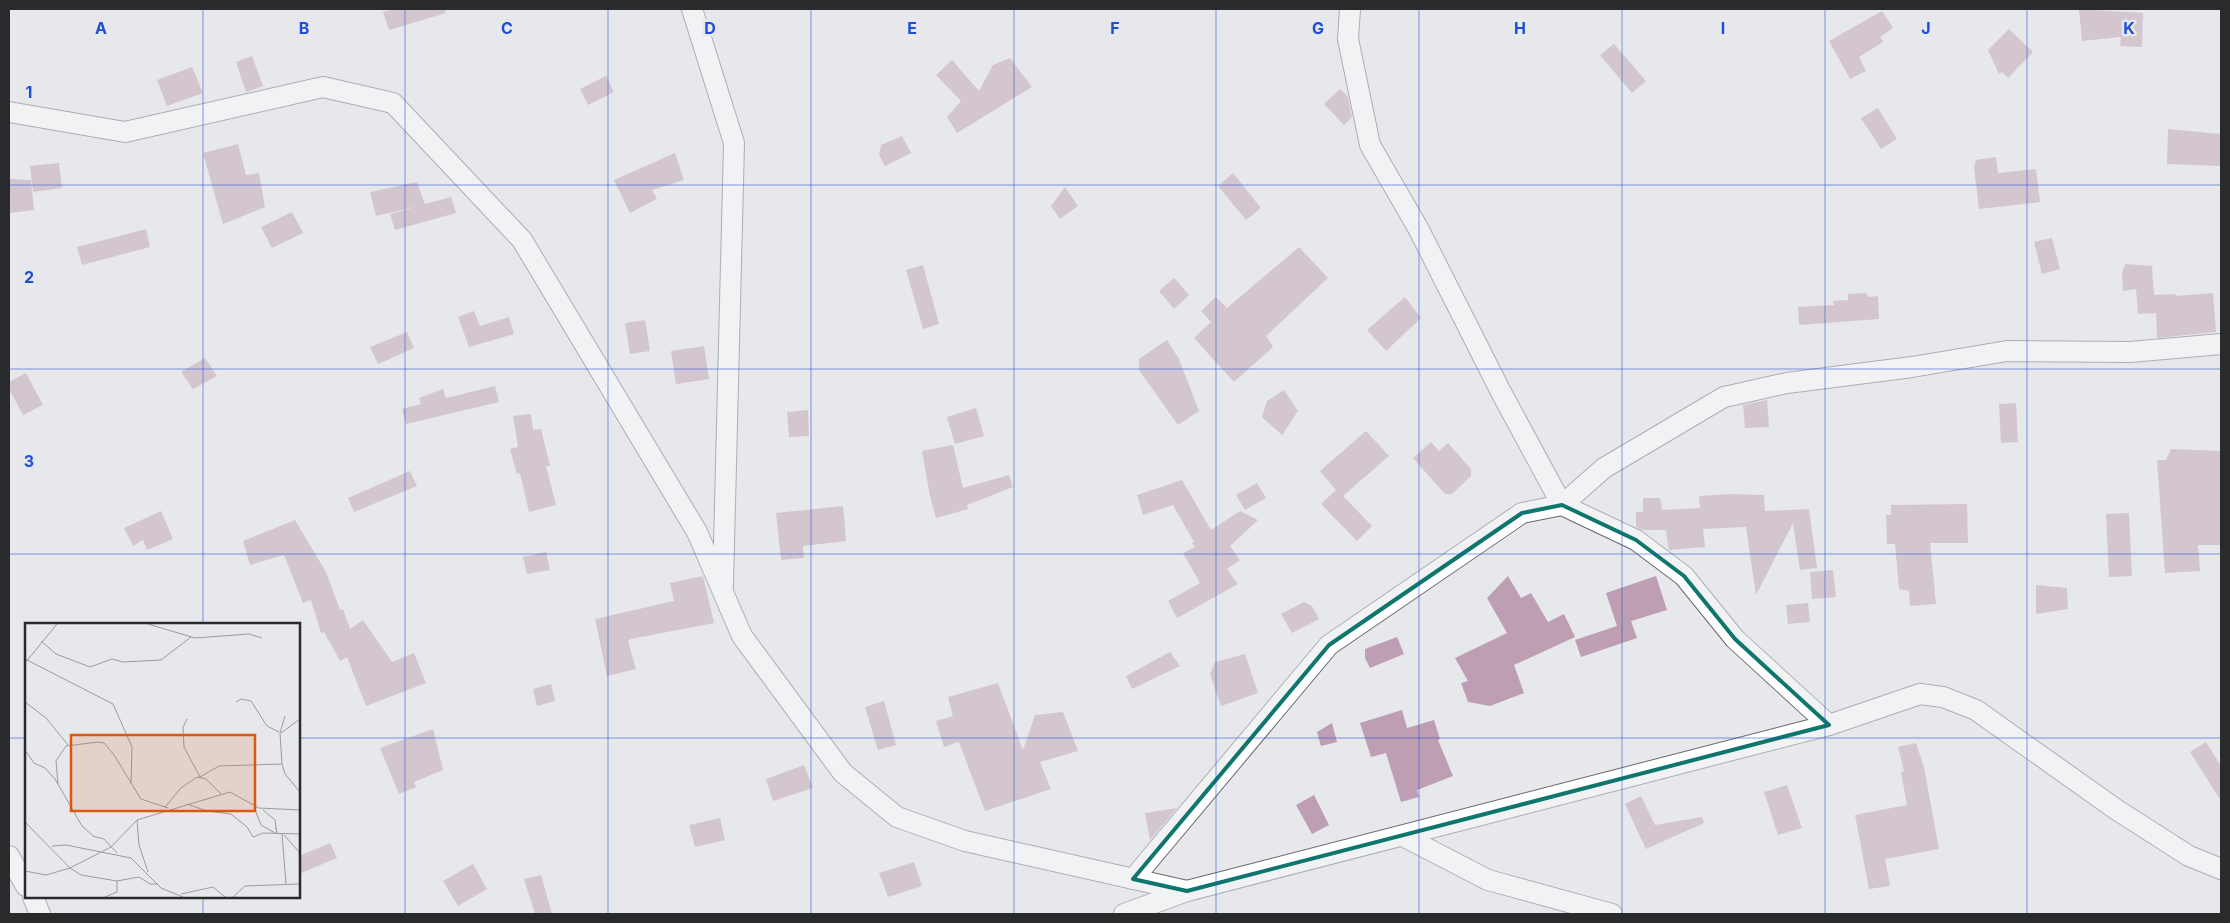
<svg xmlns="http://www.w3.org/2000/svg" width="2230" height="923" font-family="Inter,sans-serif">
  <style>
    .building { fill: #be9eb2 }
    .lines { fill: none; stroke-linecap: round; stroke-linejoin: round }
    .minor-casing { stroke: #67696c; stroke-width: 22 }
    .minor { stroke: #fff; stroke-width: 20 }
    .marked { fill: none; stroke: #0f766e; stroke-width: 4; stroke-linejoin: round }
    .grid { fill: none; stroke: #1d4ed8; stroke-width: 1; stroke-opacity: 0.55 }
    .inset-road { fill: none; stroke: #9a9c9e; stroke-width: 1 }
    .view { fill: #de570e; fill-opacity: 0.15; stroke: #de570e; stroke-width: 2.5 }
    .inset-edge { fill: none; stroke: #292a2b; stroke-width: 2.5 }
    .grid-label { font-size: 16px; text-anchor: middle; font-weight: bold; fill: #1d4ed8; stroke: #e6e8eb; stroke-width: 5; stroke-linejoin: round; paint-order: stroke }
  </style>
  <rect width="100%" height="100%" fill="#e6e8eb"/>
  <g class="building">
    <polygon points="394,9 445,9 446,13 389,30 383,12"/>
    <polygon points="2079,9 2143,13 2142,47 2120,46 2121,37 2082,41"/>
    <polygon points="1882,11 1893,28 1880,37 1883,42 1859,57 1866,71 1850,79 1829,41"/>
    <polygon points="2009,29 2033,52 2008,78 2002,72 1999,74 1988,50"/>
    <polygon points="1614,44 1646,81 1632,93 1600,55"/>
    <polygon points="252,56 263,86 246,92 236,62"/>
    <polygon points="1010,58 1032,87 957,133 947,117 961,101 936,75 952,60 979,91 993,65"/>
    <polygon points="192,67 203,93 167,106 157,80"/>
    <polygon points="606,76 614,92 588,105 580,89"/>
    <polygon points="1340,89 1348,97 1352,117 1344,125 1324,104"/>
    <polygon points="1878,108 1897,139 1881,149 1861,118"/>
    <polygon points="2168,129 2221,134 2221,166 2167,164"/>
    <polygon points="902,136 911,153 885,166 879,155 881,145"/>
    <polygon points="238,144 246,175 259,173 265,207 223,224 203,153"/>
    <polygon points="675,153 684,180 652,190 657,199 630,213 614,180"/>
    <polygon points="1996,157 1998,173 2036,169 2040,202 1979,209 1974,167 1976,160"/>
    <polygon points="59,163 62,188 33,192 30,166"/>
    <polygon points="1233,173 1261,208 1246,220 1218,186"/>
    <polygon points="9,179 31,180 34,210 9,213"/>
    <polygon points="417,182 425,204 451,197 456,213 395,230 390,214 419,206 376,216 370,192"/>
    <polygon points="1065,187 1078,206 1060,219 1051,206"/>
    <polygon points="292,212 303,233 272,248 261,227"/>
    <polygon points="146,229 150,247 82,265 77,247"/>
    <polygon points="2052,238 2060,269 2042,274 2034,242"/>
    <polygon points="1299,247 1328,278 1266,336 1273,347 1234,382 1194,338 1211,322 1201,311 1216,297 1227,308"/>
    <polygon points="2125,264 2152,266 2154,295 2176,294 2176,296 2213,293 2216,332 2157,338 2156,313 2138,314 2136,289 2123,291 2122,273"/>
    <polygon points="923,265 939,324 923,329 906,270"/>
    <polygon points="1174,278 1189,295 1174,309 1159,291"/>
    <polygon points="1866,293 1868,297 1878,296 1879,319 1799,325 1798,307 1834,305 1833,301 1848,300 1848,294"/>
    <polygon points="1405,297 1421,318 1386,351 1367,330"/>
    <polygon points="474,311 480,326 509,317 514,334 469,347 458,317"/>
    <polygon points="645,320 650,351 630,354 625,323"/>
    <polygon points="407,332 414,348 378,364 370,347"/>
    <polygon points="1167,340 1179,359 1199,411 1178,425 1139,370 1139,359"/>
    <polygon points="704,346 709,379 676,384 671,351"/>
    <polygon points="205,358 217,376 193,389 181,372"/>
    <polygon points="26,373 43,405 23,415 9,389 9,382"/>
    <polygon points="495,386 499,402 406,424 402,409 421,404 419,398 443,389 446,398"/>
    <polygon points="1284,390 1298,411 1282,435 1262,417 1267,401"/>
    <polygon points="1767,400 1769,427 1745,428 1743,405"/>
    <polygon points="2016,403 2018,442 2001,443 1999,404"/>
    <polygon points="976,408 984,436 955,444 947,417"/>
    <polygon points="808,410 809,436 789,437 787,412"/>
    <polygon points="531,414 533,430 541,429 550,466 546,466 556,505 529,512 520,473 517,474 510,449 518,447 513,416"/>
    <polygon points="1366,431 1389,456 1343,496 1372,526 1357,541 1321,504 1336,490 1320,471"/>
    <polygon points="1431,442 1439,451 1448,443 1471,469 1471,476 1452,494 1445,494 1413,458"/>
    <polygon points="953,445 963,488 1009,475 1013,487 967,505 968,509 936,518 930,496 922,451"/>
    <polygon points="2171,449 2221,451 2221,545 2198,545 2200,571 2165,573 2157,460 2166,460"/>
    <polygon points="410,471 417,486 354,512 348,498"/>
    <polygon points="1182,480 1211,530 1240,511 1258,520 1230,546 1240,560 1227,569 1238,584 1177,618 1168,601 1200,583 1183,553 1195,547 1192,543 1194,542 1173,505 1143,515 1137,495"/>
    <polygon points="1257,483 1266,498 1245,510 1236,495"/>
    <polygon points="1731,494 1764,495 1765,511 1809,509 1817,568 1800,570 1793,523 1756,595 1746,527 1703,529 1705,547 1669,550 1666,530 1642,530 1636,527 1636,512 1643,512 1643,498 1660,498 1662,510 1700,508 1699,496"/>
    <polygon points="1967,504 1968,543 1930,543 1936,604 1910,606 1909,591 1899,589 1895,544 1887,544 1886,515 1891,515 1891,505"/>
    <polygon points="843,506 846,541 803,546 804,558 781,560 776,513"/>
    <polygon points="161,511 173,539 147,550 143,540 133,546 124,528"/>
    <polygon points="2129,513 2132,576 2109,577 2106,514"/>
    <polygon points="295,520 326,572 340,610 343,609 350,629 363,620 392,662 414,653 426,683 366,706 347,657 340,661 324,632 321,633 311,600 303,603 284,555 250,565 243,541"/>
    <polygon points="546,552 550,570 527,574 523,557"/>
    <polygon points="1833,570 1836,597 1812,599 1810,572"/>
    <polygon points="703,576 714,623 631,639 628,641 636,669 607,676 595,619 674,601 670,583"/>
    <polygon points="1508,576 1521,598 1531,593 1548,622 1564,614 1575,637 1514,665 1524,693 1490,706 1468,702 1461,683 1468,681 1455,658 1507,633 1487,598"/>
    <polygon points="1656,576 1667,610 1631,621 1637,638 1581,657 1575,640 1617,626 1606,593"/>
    <polygon points="2036,585 2067,588 2068,609 2036,614"/>
    <polygon points="1304,602 1312,606 1319,619 1292,633 1281,614"/>
    <polygon points="1808,603 1810,622 1788,624 1786,605"/>
    <polygon points="1397,637 1404,654 1370,668 1365,658 1365,649"/>
    <polygon points="1170,652 1180,666 1132,689 1126,676"/>
    <polygon points="1245,654 1258,693 1221,706 1210,674 1215,662"/>
    <polygon points="998,683 1023,750 1035,715 1063,712 1078,751 1040,762 1051,789 985,811 959,742 944,747 936,721 953,716 948,697"/>
    <polygon points="551,684 555,701 537,706 533,689"/>
    <polygon points="884,701 896,745 878,750 865,707"/>
    <polygon points="1402,710 1407,728 1434,720 1440,739 1438,740 1453,776 1417,790 1419,797 1401,802 1386,753 1371,757 1360,723"/>
    <polygon points="1332,723 1337,742 1321,746 1317,732"/>
    <polygon points="433,729 443,770 414,782 416,787 399,794 380,748"/>
    <polygon points="2206,742 2221,766 2221,801 2190,752"/>
    <polygon points="1916,743 1924,767 1939,849 1885,859 1890,886 1869,889 1855,815 1907,805 1901,772 1904,771 1898,747"/>
    <polygon points="804,765 813,788 773,801 766,779"/>
    <polygon points="1787,785 1802,828 1778,835 1764,792"/>
    <polygon points="1314,795 1329,825 1312,834 1296,805"/>
    <polygon points="1641,796 1655,825 1702,817 1704,823 1646,849 1625,804"/>
    <polygon points="1177,808 1150,840 1145,813"/>
    <polygon points="720,818 725,840 695,847 689,825"/>
    <polygon points="330,843 337,858 299,874 299,856"/>
    <polygon points="914,862 922,886 888,897 879,873"/>
    <polygon points="473,864 487,889 458,906 443,881"/>
    <polygon points="541,875 552,914 535,914 524,879"/>
  </g>
  <g class="lines">
    <g class="minor-casing">
      <g id="minor">
        <polyline points="692,9 734,143 723,585"/>
        <polyline points="1350,9 1348,39 1370,145 1418,228 1502,394 1562,505 1604,468 1724,397 1787,383 1912,367 2007,351 2130,352 2221,344"/>
        <polyline points="9,112 125,132 323,87 393,103 522,240 697,532 742,636 843,773 897,817 965,841 1187,891"/>
        <polyline points="1403,836 1488,880 1612,914"/>
        <polyline points="9,856 26,886"/>
        <polyline points="1133,879 1329,645 1522,513 1562,505 1636,540 1684,576 1735,639 1829,725"/>
        <polyline points="33,897 40,914"/>
        <polyline points="1124,914 1187,891 1829,725 1920,694 1943,697 1976,710 2117,810 2189,856 2221,869"/>
      </g>
    </g>
    <use href="#minor" class="minor"/>
  </g>
  <path d="M0 0H2230V923H0ZM1562 505 1636 540 1684 576 1735 639 1829 725 1187 891 1133 879 1329 645 1522 513Z" fill="#e6e8eb" fill-opacity=".55" fill-rule="evenodd"/>
  <path class="marked" d="M1562 505 1636 540 1684 576 1735 639 1829 725 1187 891 1133 879 1329 645 1522 513Z"/>
  <path class="grid" d="M203 9V624M405 9V914M608 9V914M811 9V914M1014 9V914M1216 9V914M1419 9V914M1622 9V914M1825 9V914M2027 9V914M9 185H2221M9 369H2221M9 554H2221M9 738H26M299 738H2221M203 897V914"/>
  <g transform="translate(25 623)">
    <rect width="275" height="275" fill="#e6e8eb"/>
    <path class="inset-road" d="M123 1 170 15 224 11 237 15M16 18 31 31 65 44 87 36 98 39 136 37 166 14M0 36 88 81 107 124 106 161M0 40 32 1M0 79 21 95 43 122M211 79 216 76 226 78 242 103 254 109M260 93 255 110 257 141 260 151 275 169M162 96 158 104 159 124 175 154 194 143 257 141M256 110 275 96M0 127 9 140 20 145 30 156 57 203 68 213 79 216 92 230M33 161 31 138 41 123 73 119 79 120 89 132 116 176 143 185M162 181 182 188 206 191 222 204 228 214 238 210 275 211M140 184 156 165 172 154 181 156 197 172M229 184 236 202 250 210M238 187 250 197 252 211 251 205M0 199 45 245 56 252 92 258 114 254 125 261H133M257 211 261 261M259 212 274 229 275 249M27 223 41 222 106 235 136 265 158 274M0 248 21 252 45 245 86 224 112 197M123 249 114 222 112 197 205 169 234 185 275 187M156 271 188 264 200 274M80 274 92 269V258M208 274 220 263 275 261"/>
    <path class="view" d="M46 112H230V188H46Z"/>
    <rect width="275" height="275" class="inset-edge"/>
  </g>
  <g class="grid-label">
    <text x="101" y="34">A</text>
    <text x="304" y="34">B</text>
    <text x="507" y="34">C</text>
    <text x="710" y="34">D</text>
    <text x="912" y="34">E</text>
    <text x="1115" y="34">F</text>
    <text x="1318" y="34">G</text>
    <text x="1520" y="34">H</text>
    <text x="1723" y="34">I</text>
    <text x="1926" y="34">J</text>
    <text x="2129" y="34">K</text>
    <text x="29" y="98">1</text>
    <text x="29" y="283">2</text>
    <text x="29" y="467">3</text>
  </g>
  <rect width="2230" height="923" fill="none" stroke="#292a2b" stroke-width="20"/>
</svg>
